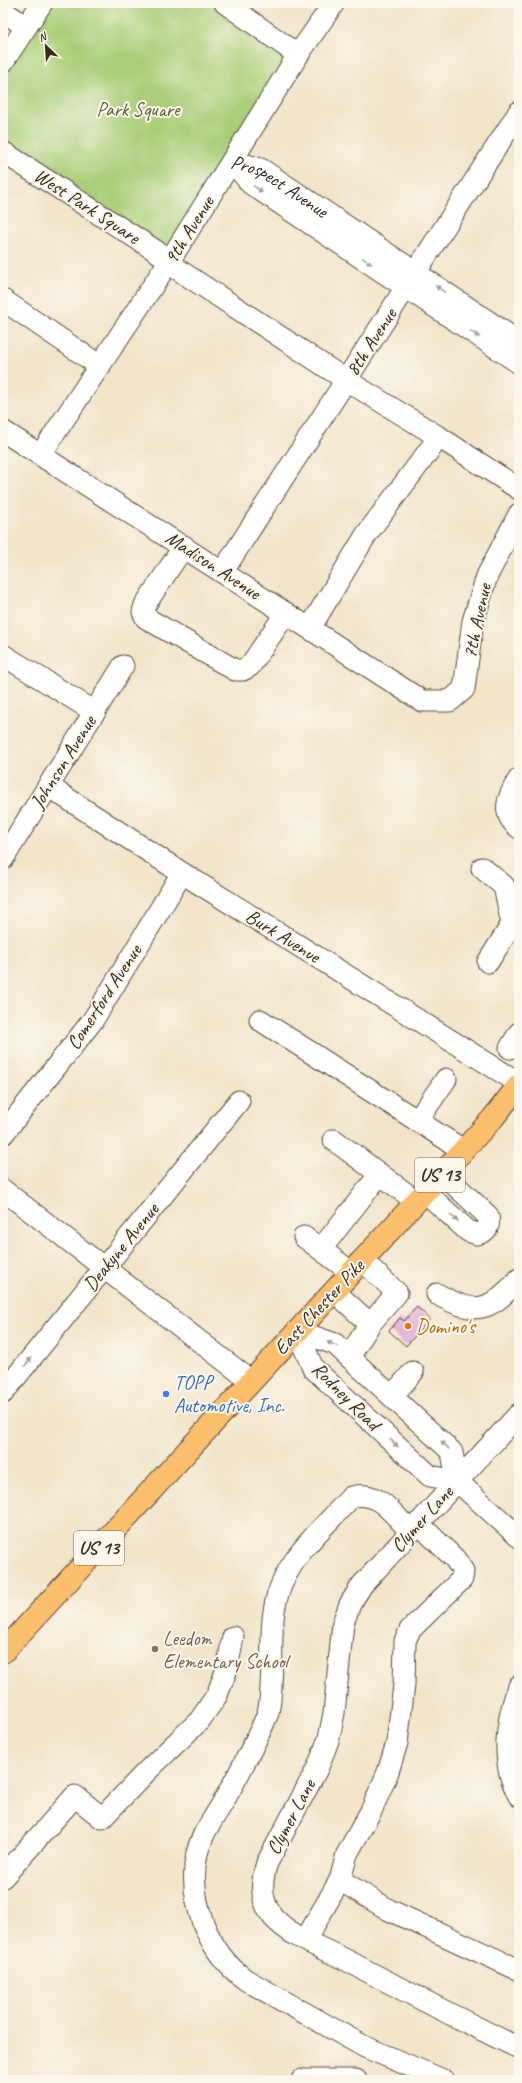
<svg xmlns="http://www.w3.org/2000/svg" width="522" height="2083" font-family="Caveat,sans-serif">
  <style>
    .park { fill: #a9ce77; stroke: #727c4a }
    .building { fill: #dda0d6 }
    .lines { fill: none; stroke-linecap: round; stroke-linejoin: round }
    .minor-casing { stroke: #564638; stroke-width: 23 }
    .major-casing { stroke: #564638; stroke-width: 24 }
    .minor { stroke: #fff; stroke-width: 21 }
    .major { stroke: #fabe6d; stroke-width: 22 }
    .oneway { fill: #a79f9a }
    .food-dot { fill: #e8710a; stroke: #fbf7ec; stroke-width: 1.5 }
    .shop-dot { fill: #3f7fe0; stroke: #fbf7ec; stroke-width: 1.5 }
    .education-dot { fill: #8d6e63; stroke: #fbf7ec; stroke-width: 1.5 }
    .labels { text-anchor: middle; dominant-baseline: central; stroke-width: 4; stroke-linejoin: round; paint-order: stroke }
    .shield { fill: #fbf7ec; stroke: #75685c; stroke-width: 1 }
    .shield-label { font-size: 19px; font-weight: bold; fill: #3b2a1e }
    .park-label { font-size: 20px; fill: #5c5b39; stroke: #fbf7ec }
    .street-label { font-size: 20px; fill: #3b2a1e; stroke: #fbf7ec }
    .food-label { font-size: 20px; fill: #c56008; stroke: #fbf7ec; text-anchor: start }
    .shop-label { font-size: 20px; fill: #366cbe; stroke: #fbf7ec; text-anchor: start }
    .education-label { font-size: 20px; fill: #785e54; stroke: #fbf7ec; text-anchor: start }
  </style>
  <rect width="100%" height="100%" fill="#fbf7ec"/>
  <filter id="ink" filterUnits="userSpaceOnUse"><feTurbulence type="fractalNoise" baseFrequency=".025" numOctaves="2"/><feDisplacementMap in="SourceGraphic" scale="8" xChannelSelector="R" yChannelSelector="G"/><feConvolveMatrix kernelMatrix="1 2 1 2 8 2 1 2 1" color-interpolation-filters="sRGB"/></filter>
  <filter id="wash" filterUnits="userSpaceOnUse"><feTurbulence type="fractalNoise" baseFrequency=".012" numOctaves="4" result="noise"/><feDisplacementMap in="SourceGraphic" scale="16" xChannelSelector="R" yChannelSelector="G"/><feGaussianBlur stdDeviation="0.9" result="paint"/><feColorMatrix in="noise" values="0 0 0 0 0 0 0 0 0 0 0 0 0 0 0 0 0 1.4 0 .05"/><feComposite in="paint" operator="in"/></filter>
  <g filter="url(#wash)">
    <rect width="100%" height="100%" fill="#f2e5ca"/>
    <polygon class="park" points="45,3 225,3 298,55 170,260 3,145 3,65"/>
    <g id="blocks">
      <polygon class="building" points="417,1307 430,1319 406,1346 389,1331 400,1318 404,1321"/>
    </g>
  </g>
  <g filter="url(#ink)">
    <use href="#blocks" fill-opacity="0" stroke="#564638" stroke-width="1"/>
    <g class="lines">
      <g class="minor-casing">
        <g id="minor">
          <polyline points="225,3 298,55"/>
          <polyline points="3,11 26,27"/>
          <polyline points="3,62 42,3"/>
          <polyline points="3,152 170,260"/>
          <polyline points="232,161 251,184 519,363"/>
          <path id="s1" d="M232 161 261 169 519 342"/>
          <polyline points="168,263 346,380 439,437"/>
          <polyline points="3,300 100,366"/>
          <polyline points="3,431 422,701 450,701 464,689 473,621 487,576 519,514"/>
          <polyline points="41,454 170,260 298,55 334,3"/>
          <polyline points="184,546 145,605 143,612 146,618 235,670 243,670 250,666 286,613"/>
          <polyline points="223,571 519,112"/>
          <polyline points="310,628 366,535 439,437 519,489"/>
          <polyline points="3,655 95,712"/>
          <path d="M519 779C508 796 500 813 519 828"/>
          <polyline points="48,786 182,873 519,1083"/>
          <polyline points="3,859 123,666"/>
          <polyline points="482,868 504,886 512,924 519,929"/>
          <polyline points="488,962 512,924"/>
          <polyline points="260,1020 463,1150"/>
          <polyline points="510,1048 519,1033"/>
          <polyline points="417,1121 446,1079"/>
          <polyline points="3,1134 93,1020 182,873"/>
          <polyline points="334,1140 416,1201"/>
          <polyline points="3,1190 251,1381"/>
          <path d="M425 1192 468 1231 477 1234C487 1232 490 1226 488 1216L442 1173"/>
          <polyline points="304,1237 351,1272"/>
          <polyline points="321,1249 380,1174"/>
          <polyline points="334,1291 370,1324"/>
          <path d="M437 1294C476 1316 489 1312 519 1279"/>
          <polyline points="297,1331 313,1368 430,1476 457,1481 519,1537"/>
          <polyline points="297,1331 335,1344 452,1452 457,1481"/>
          <polyline points="349,1357 370,1324 397,1293 362,1260"/>
          <polyline points="3,1393 239,1101"/>
          <polyline points="392,1396 413,1372"/>
          <path d="M519 1414 362 1585 350 1604 343 1623 334 1713 329 1738 318 1767 267 1863C261 1881 260 1901 273 1917 291 1937 322 1948 346 1960 403 1990 460 2020 519 2048"/>
          <path d="M410 1531C393 1514 378 1489 351 1497 324 1528 289 1555 277 1597 267 1634 276 1675 268 1713 256 1742 241 1770 226 1797 219 1810 211 1821 204 1834 190 1862 193 1895 203 1923 213 1947 225 1965 246 1980L365 2047 443 2080"/>
          <path d="M519 1686C506 1720 500 1763 519 1796"/>
          <polyline points="3,1877 75,1796 102,1818 147,1771 200,1720 217,1695 227,1669 233,1637"/>
          <polyline points="340,1880 389,1910 519,1970"/>
          <polyline points="306,1939 340,1880 347,1854 372,1809 388,1772 397,1743 404,1685 405,1641 410,1630 462,1579 463,1571 455,1559 418,1523"/>
          <polyline points="302,2080 356,2080"/>
        </g>
      </g>
      <g class="major-casing">
        <polyline id="major" points="3,1652 493,1118 519,1085"/>
      </g>
      <use href="#minor" class="minor"/>
      <use href="#major" class="major"/>
    </g>
    <defs><path id="oneway-solid" d="M-6-.8H1V-3.2L6.5 0L1 3.2V.8H-6Z"/></defs>
    <g class="oneway">
      <use href="#oneway-solid" transform="translate(258 189) rotate(34)"/>
      <use href="#oneway-solid" transform="translate(367 261) rotate(34)"/>
      <use href="#oneway-solid" transform="translate(440 289) rotate(-146)"/>
      <use href="#oneway-solid" transform="translate(475 334) rotate(34)"/>
      <use href="#oneway-solid" transform="translate(454 1218) rotate(42)"/>
      <use href="#oneway-solid" transform="translate(332 1344) rotate(-154)"/>
      <use href="#oneway-solid" transform="translate(28 1362) rotate(-51)"/>
      <use href="#oneway-solid" transform="translate(394 1443) rotate(43)"/>
      <use href="#oneway-solid" transform="translate(445 1445) rotate(-137)"/>
    </g>
  </g>
  <circle class="food-dot" cx="408" cy="1326" r="4"/>
  <circle class="shop-dot" cx="166" cy="1394" r="4"/>
  <circle class="education-dot" cx="155" cy="1649" r="4"/>
  <g class="labels">
    <g class="shield">
      <rect x="415" y="1158" width="50" height="34" rx="3"/>
      <rect x="74" y="1531" width="50" height="34" rx="3"/>
    </g>
    <g class="shield-label">
      <text x="440" y="1175">US 13</text>
      <text x="99" y="1548">US 13</text>
    </g>
    <g class="park-label">
      <text x="138" y="109">Park Square</text>
    </g>
    <g class="street-label">
      <text stroke="none"><textPath href="#s1" startOffset="54">Prospect Avenue</textPath></text>
      <text transform="translate(87 206) rotate(33)">West Park Square</text>
      <text transform="translate(189 230) rotate(-58)">9th Avenue</text>
      <text transform="translate(371 342) rotate(-57)">8th Avenue</text>
      <text transform="translate(213 565) rotate(33)">Madison Avenue</text>
      <text transform="translate(477 621) rotate(-78)">7th Avenue</text>
      <text transform="translate(63 762) rotate(-58)">Johnson Avenue</text>
      <text transform="translate(283 936) rotate(32)">Burk Avenue</text>
      <text transform="translate(104 997) rotate(-57)">Comerford Avenue</text>
      <text transform="translate(121 1247) rotate(-51)">Deakyne Avenue</text>
      <text transform="translate(319 1307) rotate(-47)">East Chester Pike</text>
      <text transform="translate(346 1396) rotate(45)">Rodney Road</text>
      <text transform="translate(422 1519) rotate(-48)">Clymer Lane</text>
      <text transform="translate(291 1817) rotate(-62)">Clymer Lane</text>
    </g>
    <g class="food-label">
      <text x="416" y="1326">Domino's</text>
    </g>
    <g class="shop-label">
      <text x="174" y="1382">TOPP<tspan x="174" dy="23">Automotive, Inc.</tspan></text>
    </g>
    <g class="education-label">
      <text x="163" y="1638">Leedom<tspan x="163" dy="23">Elementary School</tspan></text>
    </g>
  </g>
  <rect width="522" height="2083" fill="none" stroke="#fbf7ec" stroke-width="16"/>
  <g transform="translate(46 46) rotate(335)" stroke="#fbf7ec" stroke-width="3" paint-order="stroke">
  <path d="M0-3L7 15L0 10L-7 15Z" fill="#3b2a1e"/>
  <text y="-6" font-size="11" font-weight="bold" text-anchor="middle" fill="#3b2a1e">N</text>
  </g>
</svg>
